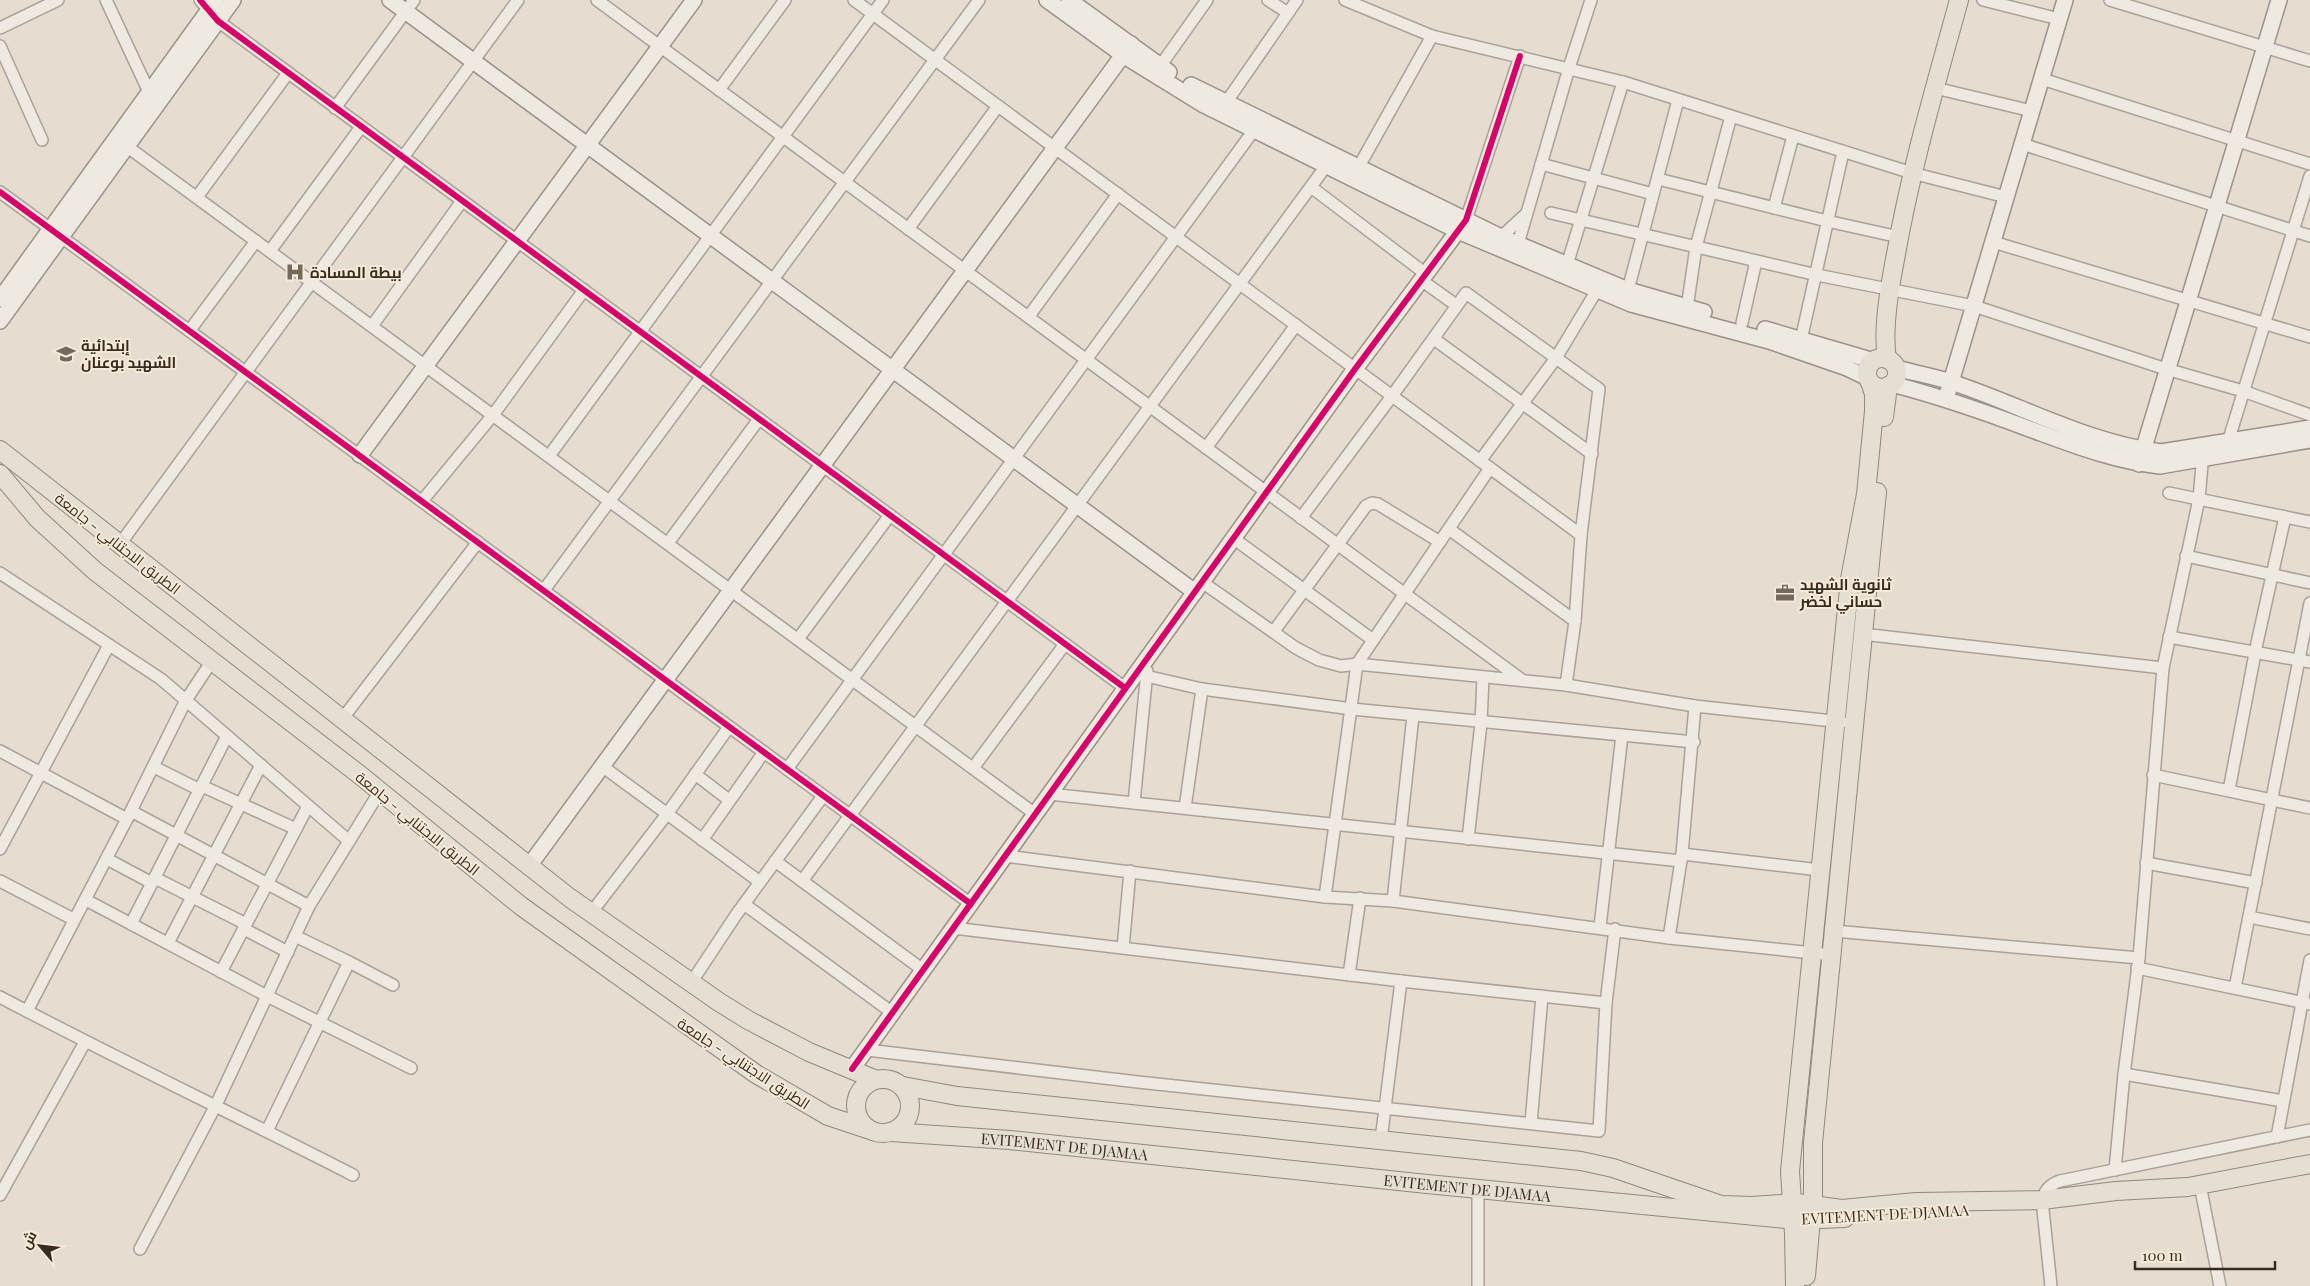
<svg xmlns="http://www.w3.org/2000/svg" width="2310" height="1286" font-family="'Playfair Display',Cairo,serif">
  <style>
    .lines { fill: none; stroke-linecap: round; stroke-linejoin: round }
    .street-casing { stroke: #aaa299; stroke-width: 14 }
    .secondary-casing { stroke: #9a9288; stroke-width: 18 }
    .primary-casing { stroke: #90887f; stroke-width: 20 }
    .street { stroke: #eee9e1; stroke-width: 11 }
    .secondary { stroke: #eee9e1; stroke-width: 15 }
    .primary { stroke: #e4ded3; stroke-width: 18 }
    .cycleway-casing { stroke: #f5ead8; stroke-width: 9 }
    .cycleway { stroke: #d6006c; stroke-width: 6 }
    .labels { text-anchor: middle; dominant-baseline: central; stroke-width: 4; stroke-linejoin: round; paint-order: stroke }
    .poi-label { font-size: 15px; font-weight: bold; fill: #392b21; stroke: #f5ead8; text-anchor: start }
    .street-label { font-size: 15px; fill: #392b21; stroke: #f5ead8 }
  </style>
  <rect width="100%" height="100%" fill="#e5ddd0"/>
  <g class="lines">
    <g class="street-casing">
      <g id="street">
        <polyline points="106,0 149,92"/>
        <polyline points="200,0 218,21 1125,688"/>
        <polyline points="597,0 1522,680"/>
        <polyline points="854,0 1581,535"/>
        <polyline points="1268,0 1288,13"/>
        <polyline points="1345,0 1432,36 1623,82 1912,173 2006,197"/>
        <polyline points="1983,0 2059,19"/>
        <polyline points="2110,0 2310,61"/>
        <polyline points="0,28 58,0"/>
        <polyline points="0,46 42,140"/>
        <polyline points="1156,72 1207,0"/>
        <polyline points="2042,79 2310,164"/>
        <polyline points="1935,88 2032,111"/>
        <polyline points="719,90 785,0"/>
        <polyline points="1223,107 1297,0"/>
        <polyline points="335,108 414,0"/>
        <polyline points="121,142 1035,814"/>
        <polyline points="2022,144 2310,236"/>
        <polyline points="1541,164 1653,194"/>
        <polyline points="1358,168 1432,36"/>
        <polyline points="1658,179 1827,221 1899,237"/>
        <polyline points="1311,187 1426,274"/>
        <polyline points="0,192 971,904"/>
        <polyline points="197,197 288,73"/>
        <polyline points="1774,208 1793,136"/>
        <polyline points="1551,213 1817,275 1974,306 2166,369 2243,391 2310,415"/>
        <polyline points="1466,220 1520,56"/>
        <polyline points="908,229 998,106"/>
        <polyline points="1501,237 1526,214"/>
        <polyline points="1993,242 2310,337"/>
        <polyline points="1518,244 1569,68 1591,0"/>
        <polyline points="270,251 361,127"/>
        <polyline points="1567,265 1623,82"/>
        <polyline points="1421,280 1456,305"/>
        <polyline points="1628,290 1678,100"/>
        <polyline points="1687,308 1696,247 1731,116"/>
        <polyline points="1029,316 1118,194"/>
        <polyline points="1742,323 1756,261"/>
        <polyline points="372,326 462,201"/>
        <polyline points="190,330 256,241"/>
        <polyline points="1434,339 1592,454"/>
        <polyline points="1801,340 1843,152"/>
        <polyline points="2228,442 2310,176"/>
        <polyline points="1206,448 1296,325"/>
        <polyline points="549,456 883,0"/>
        <polyline points="1480,461 1556,358 1597,290"/>
        <polyline points="2169,493 2310,522"/>
        <polyline points="422,501 493,415 584,290"/>
        <polyline points="1301,518 1392,396 1466,293 1599,389 1581,535 1575,621 1566,685"/>
        <polyline points="1449,529 1575,621"/>
        <polyline points="1233,538 1373,640"/>
        <polyline points="668,543 759,419"/>
        <polyline points="120,544 518,0"/>
        <polyline points="2186,556 2310,583"/>
        <polyline points="0,573 161,679 349,841"/>
        <polyline points="1202,582 1296,648 1319,660 1341,666 1357,664 1490,468"/>
        <polyline points="544,590 979,0"/>
        <polyline points="1274,631 1366,506 1372,503 1378,504 1440,542"/>
        <polyline points="1862,634 2163,668"/>
        <polyline points="2169,637 2310,662"/>
        <polyline points="798,639 890,515"/>
        <polyline points="1146,676 1202,689 1352,709 1694,742"/>
        <polyline points="343,718 478,542"/>
        <polyline points="0,751 127,819"/>
        <polyline points="602,766 760,882"/>
        <polyline points="154,767 200,790"/>
        <polyline points="973,768 1065,644"/>
        <polyline points="787,769 1254,130"/>
        <polyline points="695,774 729,800"/>
        <polyline points="2153,775 2310,808"/>
        <polyline points="202,786 296,829"/>
        <polyline points="2229,790 2257,643 2285,517"/>
        <polyline points="1049,794 1681,861"/>
        <polyline points="1134,803 1147,671"/>
        <polyline points="1185,808 1202,689"/>
        <polyline points="131,811 309,906"/>
        <polyline points="1468,839 1481,723 1483,678"/>
        <polyline points="702,840 764,752"/>
        <polyline points="0,849 109,645"/>
        <polyline points="1682,854 1820,870"/>
        <polyline points="1005,856 1325,897 1393,901 1669,938 1832,955"/>
        <polyline points="107,859 152,883"/>
        <polyline points="775,861 923,970"/>
        <polyline points="2146,863 2256,883"/>
        <polyline points="155,878 246,924"/>
        <polyline points="0,881 73,919"/>
        <polyline points="802,881 1326,166"/>
        <polyline points="1325,897 1357,664 1566,685 1695,706 1842,722"/>
        <polyline points="86,900 267,996 411,1068"/>
        <polyline points="1393,901 1413,716"/>
        <polyline points="744,904 894,1014"/>
        <polyline points="591,913 667,814 729,727"/>
        <polyline points="2249,917 2310,929"/>
        <polyline points="131,924 227,736"/>
        <polyline points="1600,927 1622,735"/>
        <polyline points="953,928 1401,981 1606,1003"/>
        <polyline points="244,929 288,952"/>
        <polyline points="1834,931 2139,958"/>
        <polyline points="295,936 349,962 393,985"/>
        <polyline points="1669,938 1682,854 1695,706"/>
        <polyline points="168,943 261,765"/>
        <polyline points="1123,948 1130,871"/>
        <polyline points="2137,968 2310,1004"/>
        <polyline points="221,972 308,806"/>
        <polyline points="1349,975 1360,898"/>
        <polyline points="691,983 736,915 823,796"/>
        <polyline points="2235,988 2310,603"/>
        <path d="M0 997C117 1059 236 1115 353 1175"/>
        <polyline points="27,1011 127,819 186,700 212,661"/>
        <polyline points="867,1050 1138,1082 1599,1131 1606,1003 1615,929"/>
        <polyline points="2124,1074 2283,1101"/>
        <polyline points="1531,1123 1542,996"/>
        <polyline points="267,1131 349,962"/>
        <polyline points="2277,1137 2310,960"/>
        <polyline points="1381,1140 1401,981"/>
        <polyline points="2115,1170 2124,1074 2139,958 2163,668 2199,499 2203,453"/>
        <polyline points="2200,1185 2220,1286"/>
        <polyline points="0,1195 85,1042"/>
        <polyline points="140,1249 216,1105 309,906 380,791"/>
        <polyline points="1478,1286 1478,1189"/>
        <path d="M2051 1286 2042 1200C2045 1190 2050 1184 2060 1181L2310 1130"/>
      </g>
    </g>
    <g class="secondary-casing">
      <g id="secondary">
        <polyline points="390,0 1195,592"/>
        <polyline points="1047,0 1123,55 1204,105 1458,231 1631,304 1769,341 1847,368 1868,378"/>
        <polyline points="1069,0 1169,72"/>
        <polyline points="1191,85 1501,237 1628,290 1704,312"/>
        <polyline points="0,299 216,0"/>
        <polyline points="0,321 233,0"/>
        <polyline points="1765,329 1874,361"/>
        <path d="M1896 368C1914 373 1933 376 1951 382 2021 405 2088 443 2161 452L2310 428"/>
        <path d="M1892 384C1938 396 1982 411 2027 428 2071 444 2113 461 2160 466L2310 440"/>
        <polyline points="1948,392 2065,0"/>
        <polyline points="360,455 694,0"/>
        <polyline points="2139,464 2279,0"/>
        <polyline points="529,866 1131,44"/>
        <polyline points="852,1069 1355,369 1466,220"/>
      </g>
    </g>
    <g class="primary-casing">
      <g id="primary">
        <circle cx="1882" cy="373" r="15"/>
        <path d="M1887 359C1882 329 1890 285 1896 254 1911 168 1936 84 1959 0"/>
        <polyline points="1884,417 1888,386"/>
        <polyline points="0,450 570,898 719,1002 748,1020 809,1052 874,1079"/>
        <polyline points="0,474 37,518 95,571 360,775 521,906 756,1074 828,1116 867,1129"/>
        <circle cx="883" cy="1106" r="27"/>
        <polyline points="903,1086 957,1096 1581,1161 1613,1168 1721,1205 1752,1206 1797,1203 1842,1209 1916,1202 2042,1200 2116,1191 2188,1187 2310,1164"/>
        <path id="s1" d="M891 1132 1010 1140 1427 1184 1797 1220 1845 1218"/>
        <polyline points="1806,1276 1813,1196 1813,1143 1877,492"/>
        <polyline points="1795,1286 1794,1234 1790,1171 1850,579 1866,494 1874,411 1874,394 1870,382"/>
      </g>
    </g>
    <use href="#street" class="street"/>
    <use href="#secondary" class="secondary"/>
    <use href="#primary" class="primary"/>
    <g class="cycleway-casing">
      <g id="cycleway">
        <polyline points="200,0 218,21 1125,688"/>
        <polyline points="0,192 971,904"/>
        <polyline points="852,1069 1355,369 1466,220 1520,56"/>
      </g>
    </g>
    <use href="#cycleway" class="cycleway"/>
  </g>
  <defs>
    <g id="hospital-bare" transform="scale(1.5)"><path d="M-5-5h3v3.5h4V-5h3V5h-3V1.5h-4V5h-3Z" fill="#75695e" stroke="#f5ead8" stroke-width="2.5" paint-order="stroke"/></g>
    <g id="school-bare" transform="scale(1.5)"><path d="M0-5L7-2L0 1L-7-2ZM-4 1L0 2.5L4 1V4Q0 6-4 4Z" fill="#75695e" stroke="#f5ead8" stroke-width="2.5" paint-order="stroke"/></g>
    <g id="office-bare" transform="scale(1.5)"><path d="M-6-3h4V-5.5h4V-3h4V5H-6ZM-1-4.5V-3h2v-1.5ZM-6 0V1H6V0Z" fill="#75695e" stroke="#f5ead8" stroke-width="2.5" paint-order="stroke"/></g>
  </defs>
  <g fill-rule="evenodd">
    <use href="#hospital-bare" x="295" y="272"/>
    <use href="#school-bare" x="66" y="354"/>
    <use href="#office-bare" x="1785" y="593"/>
  </g>
  <g class="labels">
    <g class="poi-label">
      <text x="310" y="272">بيطة المسادة</text>
      <text x="81" y="345">إبتدائية<tspan x="81" dy="17">الشهيد بوعنان</tspan></text>
      <text x="1800" y="584">ثانوية الشهيد<tspan x="1800" dy="17">حساني لخضر</tspan></text>
    </g>
    <g class="street-label">
      <text transform="translate(118 543) rotate(38)">الطريق الاجتنابي - جامعة</text>
      <text transform="translate(418 823) rotate(39)">الطريق الاجتنابي - جامعة</text>
      <text transform="translate(744 1063) rotate(33)">الطريق الاجتنابي - جامعة</text>
      <text stroke="none"><textPath href="#s1" startOffset="174">EVITEMENT DE DJAMAA</textPath></text>
      <text stroke="none"><textPath href="#s1" startOffset="579">EVITEMENT DE DJAMAA</textPath></text>
      <text transform="translate(1885 1214) rotate(-3)">EVITEMENT DE DJAMAA</text>
    </g>
  </g>
  <g transform="translate(40 1246) rotate(298)" stroke="#f5ead8" stroke-width="4" paint-order="stroke">
  <path d="M0-4L9 19L0 12L-9 19Z" fill="#392b21"/>
  <text y="-8" font-size="14" font-weight="bold" text-anchor="middle" fill="#392b21">ش</text>
  </g>
  <path d="M2135 1261v8h140v-8" fill="none" stroke="#392b21" stroke-width="2.5"/>
  <text x="2142" y="1261" font-size="15" fill="#392b21" stroke="#f5ead8" stroke-width="4" paint-order="stroke">100 m</text>
</svg>
